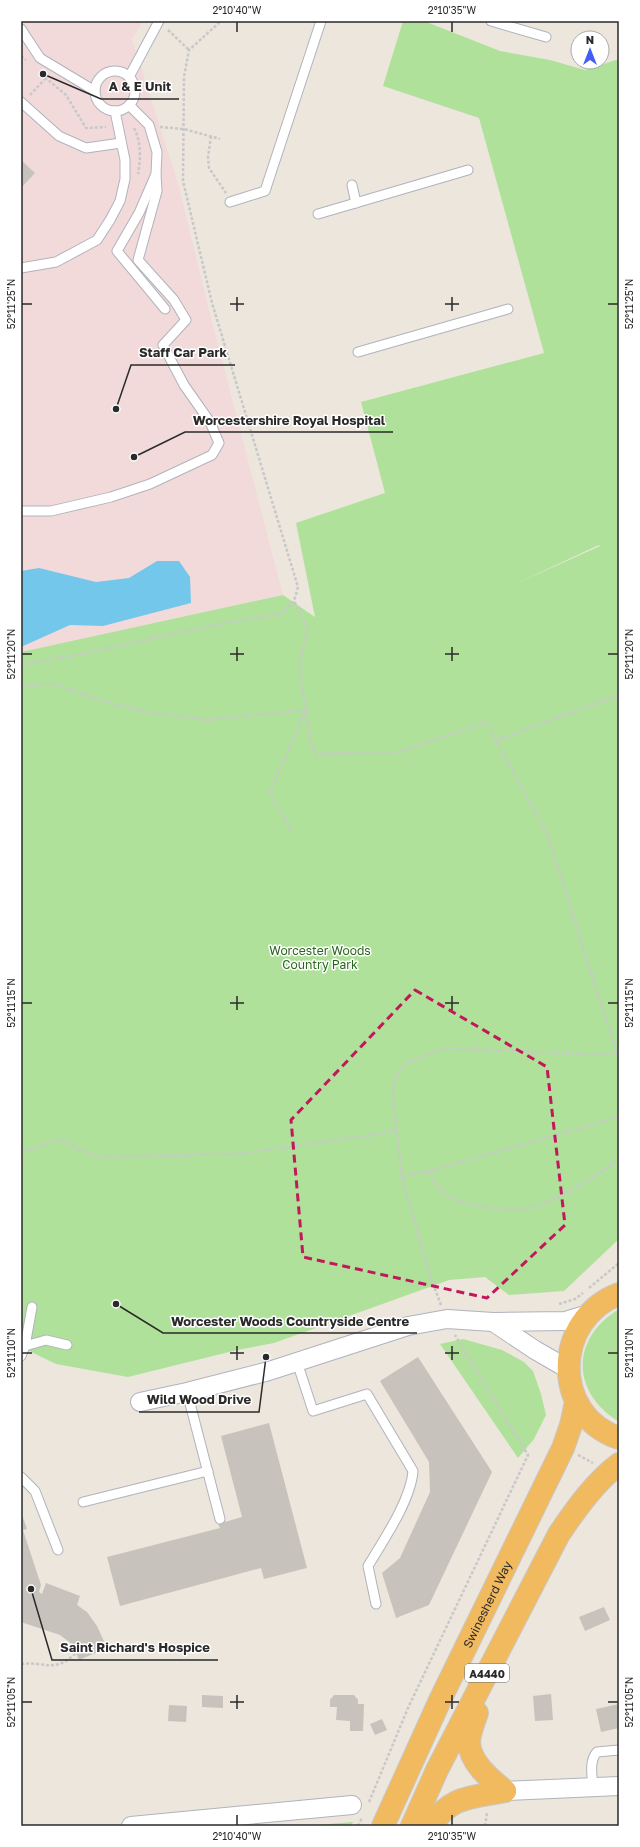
<svg xmlns="http://www.w3.org/2000/svg" width="640" height="1847" font-family="'Golos Text',sans-serif">
  <style>
    .medical { fill: #f2dadb }
    .green { fill: #b0e19b; fill-rule: evenodd }
    .water { fill: #73c7eb }
    .building { fill: #c7c3bc }
    .lines { fill: none; stroke-linecap: round; stroke-linejoin: round }
    .service-casing { stroke: #b0b3bd; stroke-width: 11 }
    .minor-casing { stroke: #b0b3bd; stroke-width: 20 }
    .trunk-casing { stroke: #c8c8c8; stroke-width: 24 }
    .path { stroke: #c8c8c8; stroke-width: 2.5; stroke-dasharray: 3 2; stroke-linecap: butt }
    .service { stroke: #fff; stroke-width: 9 }
    .minor { stroke: #fff; stroke-width: 18 }
    .trunk { stroke: #f2ba5e; stroke-width: 22 }
    .marked { fill: none; stroke: #c2185b; stroke-width: 3; stroke-dasharray: 8 5; stroke-linejoin: round }
    .ticks { fill: none; stroke: #2a2a2a; stroke-width: 1.5 }
    .labels { text-anchor: middle; dominant-baseline: central; stroke-width: 3; stroke-linejoin: round; paint-order: stroke }
    .shield { fill: #fff; stroke: #6a6a6a; stroke-width: 1 }
    .shield-label { font-size: 11px; font-weight: bold; fill: #2a2a2a }
    .park-label { font-size: 12px; fill: #29651c; stroke: #fff }
    .street-label { font-size: 12px; fill: #2a2a2a; stroke: #fff }
    .leader { fill: none; stroke: #2a2a2a; stroke-width: 1.5 }
    .callout-dot { fill: #2a2a2a; stroke: #fff; stroke-width: 1.5 }
    .callout-label { font-size: 13px; text-anchor: middle; font-weight: bold; fill: #2a2a2a; stroke: #fff; stroke-width: 3; stroke-linejoin: round; paint-order: stroke }
    .neatline { fill: none; stroke: #2a2a2a; stroke-width: 1.5 }
    .ticks-label { font-size: 10px; text-anchor: middle; fill: #2a2a2a }
  </style>
  <rect width="100%" height="100%" fill="#ece6dd"/>
  <polygon class="medical" points="21,21 143,21 132,39 178,183 211,318 283,595 21,652"/>
  <g class="green">
    <path d="M403 21H424L500 51 550 60 585 70 619 59V1239L564 1291 509 1295 485 1277 449 1280 274 1343 237 1350 128 1377 56 1364 21 1347V652L283 595 315 617 296 523 385 493 361 402 544 353 479 118 383 86ZM600 546 513 585 599 545Z"/>
    <path d="M619 1309V1422C571 1392 570 1339 619 1309Z"/>
    <polygon points="463,1339 502,1350 524,1362 533,1371 541,1394 546,1415 534,1439 518,1458 440,1344"/>
    <polygon points="353,1822 351,1826 304,1826"/>
  </g>
  <polygon class="water" points="157,561 179,561 190,577 191,603 103,626 70,625 21,647 21,571 39,568 96,582 129,578"/>
  <g class="building">
    <polygon points="21,160 35,173 21,188"/>
    <polygon points="418,1357 492,1472 429,1605 396,1618 382,1573 400,1558 430,1492 429,1462 380,1381"/>
    <polygon points="269,1423 307,1568 264,1579 261,1568 120,1606 107,1557 220,1528 218,1524 242,1517 221,1436"/>
    <polygon points="21,1512 27,1529 23,1530 41,1585 39,1592 42,1594 46,1583 80,1596 77,1605 87,1612 97,1626 107,1648 79,1660 72,1644 60,1635 21,1622"/>
    <polygon points="604,1607 610,1620 585,1631 579,1617"/>
    <polygon points="551,1694 553,1720 535,1721 533,1696"/>
    <polygon points="202,1695 223,1696 223,1708 202,1707"/>
    <polygon points="334,1695 354,1695 358,1700 358,1704 364,1704 363,1731 350,1731 350,1721 336,1720 337,1707 330,1707 330,1700"/>
    <polygon points="619,1704 619,1728 601,1732 596,1709"/>
    <polygon points="169,1705 187,1706 186,1722 168,1721"/>
    <polygon points="382,1719 387,1730 375,1735 370,1724"/>
  </g>
  <g class="lines">
    <g class="service-casing">
      <g id="service">
        <polyline points="491,21 546,37"/>
        <polyline points="21,29 40,58 95,91"/>
        <circle cx="115" cy="91" r="20"/>
        <polyline points="129,77 159,21"/>
        <polyline points="21,102 59,136 86,148 121,143"/>
        <polyline points="129,105 149,125 157,152 156,174 139,213 117,251 165,309"/>
        <polyline points="352,185 356,203"/>
        <polyline points="230,202 265,191 321,21"/>
        <polyline points="318,214 468,170"/>
        <polyline points="21,268 56,262 97,240 110,220 120,201 125,179 125,160 115,111"/>
        <polyline points="358,352 508,309"/>
        <polyline points="21,511 51,511 111,497 150,484 212,455 219,443 210,422 184,385 163,345 186,320 174,300 138,260 157,191 156,174"/>
        <polyline points="25,1346 46,1340 67,1345"/>
        <polyline points="21,1356 25,1346 32,1307"/>
        <path d="M297 1362 313 1411 367 1394 413 1471C411 1500 383 1541 368 1566L376 1604"/>
        <polyline points="187,1392 220,1519"/>
        <polyline points="21,1477 35,1491 58,1550"/>
        <polyline points="83,1502 208,1471"/>
        <path d="M593 1787C592 1775 589 1761 597 1752L619 1750"/>
      </g>
    </g>
    <g class="minor-casing">
      <g id="minor">
        <polyline points="493,1322 535,1350 568,1369"/>
        <polyline points="140,1402 187,1392 269,1371 408,1326 447,1319 493,1322 565,1321 588,1314"/>
        <polyline points="505,1791 619,1786"/>
        <polyline points="131,1826 352,1805"/>
      </g>
    </g>
    <g class="trunk-casing">
      <g id="trunk">
        <path d="M619 1294C553 1319 551 1415 619 1438"/>
        <path d="M477 1713C474 1721 470 1732 469 1741 469 1762 490 1779 505 1791"/>
        <path id="s1" d="M383 1826 441 1698 563 1448 571 1425 576 1402"/>
        <path d="M412 1826 437 1770 559 1534C576 1509 595 1482 619 1464"/>
        <path d="M431 1826C451 1795 472 1798 505 1791"/>
      </g>
    </g>
    <g class="path">
      <polyline points="168,30 189,50"/>
      <polyline points="21,56 26,60"/>
      <polyline points="41,74 66,95 86,128 106,127"/>
      <polyline points="30,95 46,78"/>
      <polyline points="160,127 184,129 220,139"/>
      <path d="M134 128C141 141 141 159 138 174"/>
      <polyline points="211,136 208,157 209,168 226,193"/>
      <polyline points="21,665 81,654 220,624 283,613 294,601 298,587 212,303 183,181 184,77 189,50 221,21"/>
      <polyline points="21,686 56,684 84,695 140,711 207,720 306,710 311,744 315,754 399,752 486,722 547,834 617,1054 619,1055"/>
      <polyline points="497,740 619,695"/>
      <polyline points="292,832 270,793 306,710 300,673 300,660 308,628 294,601"/>
      <polyline points="21,1153 58,1139 97,1157 238,1154 385,1133 398,1128"/>
      <path d="M429 1171C433 1177 437 1187 442 1192 458 1206 514 1213 534 1207 561 1200 595 1175 619 1160"/>
      <polyline points="402,1176 429,1171 619,1117"/>
      <polyline points="589,1288 619,1263"/>
      <polyline points="559,1304 575,1299 583,1293"/>
      <polyline points="441,1305 430,1276 402,1176 393,1099 393,1087 398,1073 406,1063 446,1048 601,1055 617,1054"/>
      <polyline points="578,1455 593,1463"/>
      <path d="M21 1664C47 1661 53 1674 76 1653"/>
      <polyline points="369,1802 408,1708 528,1455 455,1335"/>
      <polyline points="358,1826 362,1818"/>
      <polyline points="485,1826 487,1813"/>
    </g>
    <use href="#service" class="service"/>
    <use href="#minor" class="minor"/>
    <use href="#trunk" class="trunk"/>
  </g>
  <path class="marked" d="M415 990 547 1067 565 1225 487 1298 303 1257 291 1120Z"/>
  <path class="ticks" d="M237 22V32M452 22V32M237 297V311M452 297V311M22 304H32M230 304H244M445 304H459M608 304H618M237 647V661M452 647V661M22 654H32M230 654H244M445 654H459M608 654H618M237 996V1010M452 996V1010M22 1003H32M230 1003H244M445 1003H459M608 1003H618M237 1346V1360M452 1346V1360M22 1353H32M230 1353H244M445 1353H459M608 1353H618M237 1695V1709M452 1695V1709M22 1702H32M230 1702H244M445 1702H459M608 1702H618M237 1815V1825M452 1815V1825"/>
  <g class="labels">
    <rect class="shield" x="465" y="1664" width="44" height="18" rx="3"/>
    <g class="shield-label">
      <text x="487" y="1673">A4440</text>
    </g>
    <g class="park-label">
      <text x="320" y="950">Worcester Woods<tspan x="320" dy="14">Country Park</tspan></text>
    </g>
    <g class="street-label">
      <text stroke="none"><textPath href="#s1" startOffset="245">Swinesherd Way</textPath></text>
    </g>
  </g>
  <path class="leader" d="M43 74L101 99H179M116 409L131 365H235M134 457L185 432H393M116 1304L163 1333H417M266 1357L259 1412H139M31 1589L52 1660H218"/>
  <g class="callout-dot">
    <circle cx="43" cy="74" r="4"/>
    <circle cx="116" cy="409" r="4"/>
    <circle cx="134" cy="457" r="4"/>
    <circle cx="116" cy="1304" r="4"/>
    <circle cx="266" cy="1357" r="4"/>
    <circle cx="31" cy="1589" r="4"/>
  </g>
  <g class="callout-label">
    <text x="140" y="91">A &amp; E Unit</text>
    <text x="183" y="357">Staff Car Park</text>
    <text x="289" y="425">Worcestershire Royal Hospital</text>
    <text x="290" y="1326">Worcester Woods Countryside Centre</text>
    <text x="199" y="1404">Wild Wood Drive</text>
    <text x="135" y="1652">Saint Richard's Hospice</text>
  </g>
  <rect width="640" height="1847" fill="none" stroke="#ffffff" stroke-width="44"/>
  <g transform="translate(590 50)"><circle r="19" fill="#ffffff" stroke="#aaaaaa"/>
  <path d="M0-3L7 15L0 10L-7 15Z" fill="#425df4"/>
  <text y="-6" font-size="11" font-weight="bold" text-anchor="middle" fill="#2a2a2a">N</text>
  </g>
  <rect x="22" y="22" width="596" height="1803" class="neatline"/>
  <g class="ticks-label">
    <text x="237" y="14">2°10'40"W</text>
    <text x="452" y="14">2°10'35"W</text>
    <text transform="translate(11 304) rotate(-90)" y="4">52°11'25"N</text>
    <text transform="translate(629 304) rotate(-90)" y="4">52°11'25"N</text>
    <text transform="translate(11 654) rotate(-90)" y="4">52°11'20"N</text>
    <text transform="translate(629 654) rotate(-90)" y="4">52°11'20"N</text>
    <text transform="translate(11 1003) rotate(-90)" y="4">52°11'15"N</text>
    <text transform="translate(629 1003) rotate(-90)" y="4">52°11'15"N</text>
    <text transform="translate(11 1353) rotate(-90)" y="4">52°11'10"N</text>
    <text transform="translate(629 1353) rotate(-90)" y="4">52°11'10"N</text>
    <text transform="translate(11 1702) rotate(-90)" y="4">52°11'05"N</text>
    <text transform="translate(629 1702) rotate(-90)" y="4">52°11'05"N</text>
    <text x="237" y="1840">2°10'40"W</text>
    <text x="452" y="1840">2°10'35"W</text>
  </g>
</svg>
